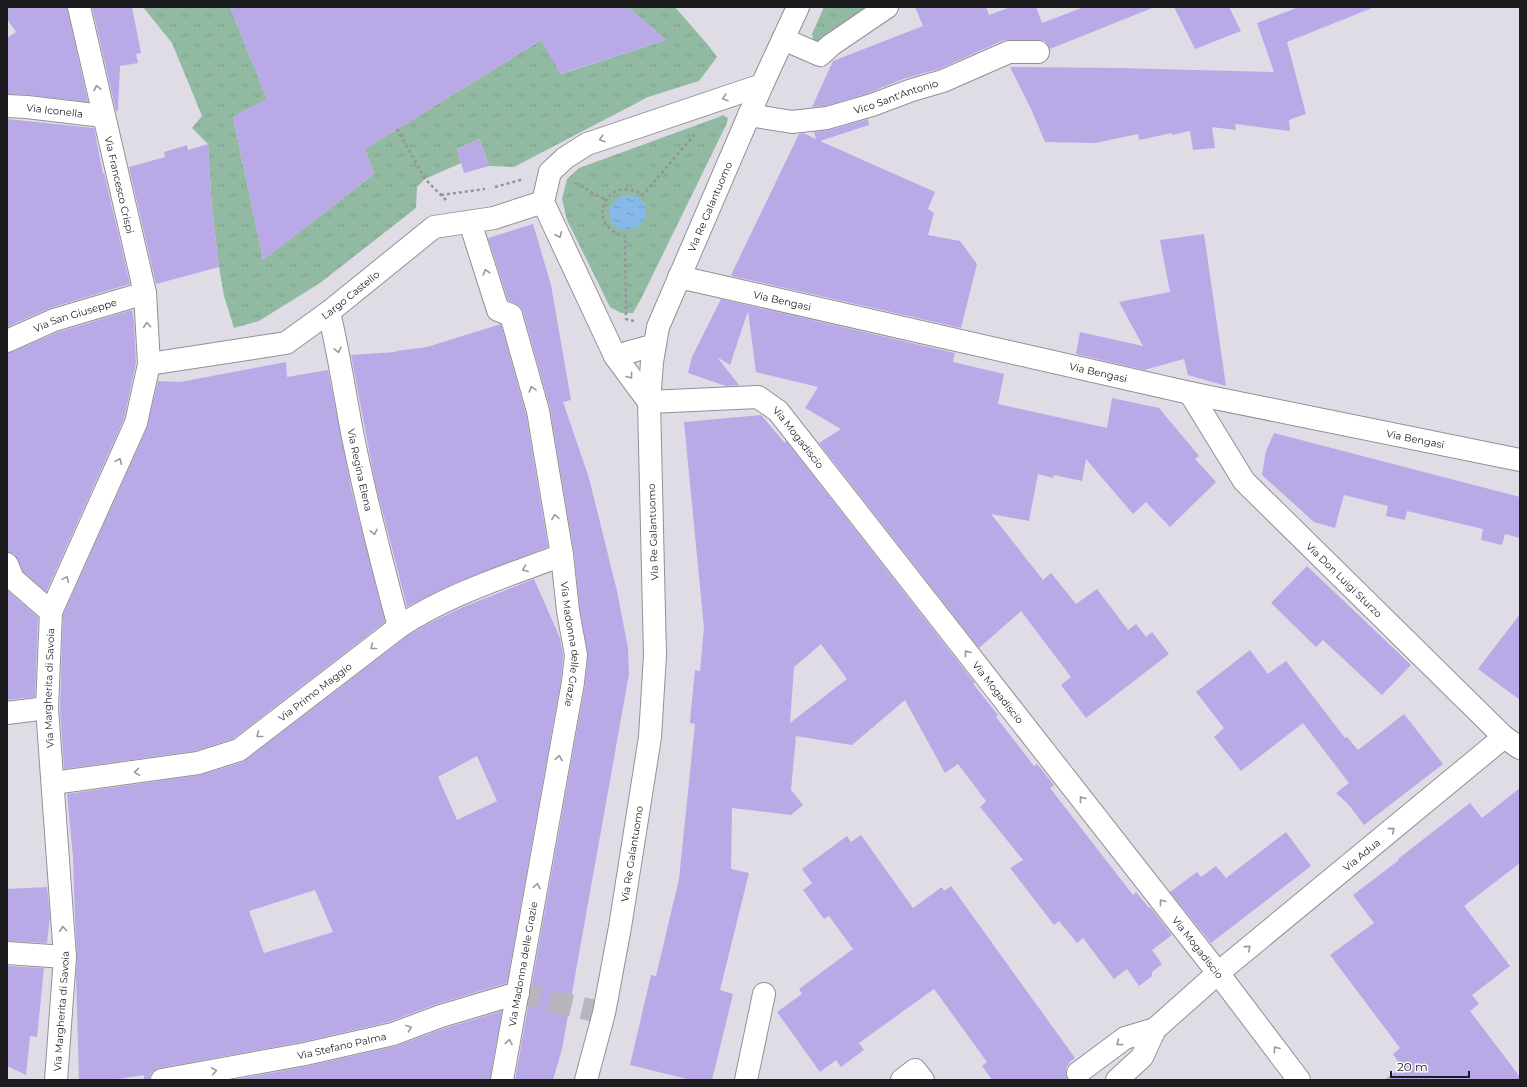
<svg xmlns="http://www.w3.org/2000/svg" width="1527" height="1087" font-family="Montserrat,sans-serif">
  <style>
    .grass { fill: url(#grass-tufts) }
    .water { fill: url(#water-ripples) }
    .building { fill: #baa9e7; fill-rule: evenodd }
    .lines { fill: none; stroke-linecap: round; stroke-linejoin: round }
    .minor-tunnel { stroke: #b8b5be; stroke-width: 22; stroke-dasharray: 22 11; stroke-linecap: butt }
    .minor-casing { stroke: #929098; stroke-width: 24 }
    .path { stroke: #96939b; stroke-width: 2.5; stroke-dasharray: 3 3; stroke-linecap: butt }
    .minor { stroke: #fff; stroke-width: 22 }
    .oneway { stroke: #99989a }
    .labels { text-anchor: middle; dominant-baseline: central; stroke-width: 3; stroke-linejoin: round; paint-order: stroke }
    .street-label { font-size: 10px; fill: #1c1b1e; stroke: #fff }
  </style>
  <defs>
    <pattern id="grass-tufts" width="24" height="20" patternUnits="userSpaceOnUse"><rect width="24" height="20" fill="#92baa3"/><path d="M3 7l-1-3M5 7V3M7 7l1-3M15 17l-1-3M17 17v-4M19 17l1-3" fill="none" stroke="#7d9f8c"/></pattern>
    <pattern id="water-ripples" width="26" height="14" patternUnits="userSpaceOnUse"><rect width="26" height="14" fill="#86b9ea"/><path d="M2 4q2-2 4 0t4 0M15 11q2-2 4 0t4 0" fill="none" stroke="#739ec8"/></pattern>
  </defs>
  <rect width="100%" height="100%" fill="#dfdce6"/>
  <g class="grass">
    <polygon points="143,7 230,7 267,99 233,117 263,260 374,174 365,149 541,40 561,74 666,40 628,7 675,7 708,45 717,57 699,81 648,97 514,167 489,166 480,139 457,149 461,163 425,179 417,187 416,208 320,283 259,321 234,328 224,296 219,267 212,209 208,144 192,128 202,116 172,43"/>
    <polygon points="824,7 872,7 823,46 813,41 812,34"/>
    <polygon points="723,115 728,118 727,123 641,299 633,313 621,313 610,307 567,220 562,199 567,179 579,168 719,117"/>
  </g>
  <path class="water" d="M625 195 638 197 646 206C645 209 646 212 646 215 645 221 641 224 636 227 611 238 596 205 625 195Z"/>
  <g class="building">
    <polygon points="7,7 67,7 88,102 28,95 7,94 7,38 16,32 7,19"/>
    <polygon points="92,7 132,7 141,53 136,54 138,63 120,66 118,111 116,111"/>
    <polygon points="230,7 628,7 666,40 560,74 541,40 365,149 374,174 263,260 233,117 267,99"/>
    <polygon points="915,7 986,7 989,15 1011,7 1036,7 1042,23 1084,7 1152,7 1152,8 1050,49 1045,41 1038,40 1004,40 939,69 903,79 866,94 825,106 812,107 833,61 923,26"/>
    <polygon points="1174,7 1229,7 1241,31 1195,49"/>
    <polygon points="1299,7 1372,8 1287,42 1306,114 1291,119 1290,117 1291,120 1289,120 1290,131 1235,124 1236,130 1212,127 1215,148 1193,150 1190,131 1172,135 1172,133 1139,140 1138,134 1095,143 1045,142 1032,111 1010,67 1119,68 1274,72 1257,23"/>
    <polygon points="7,119 94,128 103,174 104,173 130,284 50,308 7,327"/>
    <polygon points="868,119 869,125 820,141 935,192 928,209 934,213 928,235 960,241 977,264 961,328 732,276 732,275 731,275 799,134 803,133 816,139 814,132 830,130"/>
    <polygon points="480,139 489,166 464,173 457,149"/>
    <polygon points="208,144 212,209 219,267 156,284 129,167 165,157 164,152 187,145 188,150"/>
    <polygon points="533,224 551,285 571,400 563,402 589,478 617,591 628,648 629,674 562,1049 553,1080 515,1080 585,684 588,656 580,609 574,553 550,408 523,312 520,306 508,300 488,238"/>
    <polygon points="1204,234 1226,386 1188,375 1184,359 1144,370 1076,354 1080,332 1143,346 1119,302 1170,292 1160,240"/>
    <polygon points="721,299 955,353 953,362 1004,374 998,404 1107,428 1112,398 1159,408 1199,456 1195,459 1216,482 1170,527 1146,502 1133,514 1086,459 1082,481 1054,475 1053,478 1038,474 1029,521 991,514 1043,580 1051,573 1076,604 1097,589 1128,630 1136,624 1146,637 1152,632 1169,654 1086,718 1061,685 1071,677 1021,611 979,648 819,443 841,429 805,408 818,387 756,372 748,311 730,365 717,357 739,385 726,386 688,373 692,357"/>
    <polygon points="132,310 134,322 136,363 124,419 46,592 23,572 15,554 7,552 7,353 12,352 58,332"/>
    <polygon points="501,324 526,414 548,547 453,584 407,607 375,482 351,355 396,352 396,351 427,347"/>
    <polygon points="286,362 287,377 328,370 351,488 385,622 233,739 195,751 64,769 60,708 63,615 147,428 158,381 180,382"/>
    <path d="M761 415 785 443 786 441 960 664 974 682V685L998 715 996 717 1034 766 1037 764 1054 785 1050 788 1133 895 1136 892 1149 908 1150 907 1172 935 1152 950 1162 964 1152 972V976L1139 986 1127 969 1114 979 1083 938 1077 943 1059 921 1054 925 1010 868 1023 860 980 807 986 801 958 764 945 773 905 700 852 745 796 736 791 790 803 805 791 815 732 808 731 869 749 873 720 990 733 994 712 1080H691L630 1065 651 975 656 976 679 879 695 724 690 723 691 710 695 670 700 671 704 628 684 422ZM821 644 847 679 790 723 794 667Z"/>
    <polygon points="1274,433 1520,497 1520,538 1505,534 1502,545 1481,540 1483,529 1407,511 1405,520 1386,516 1388,506 1344,495 1335,528 1314,522 1262,475 1266,451"/>
    <polygon points="1307,566 1411,665 1382,695 1323,640 1316,647 1271,603"/>
    <path d="M534 579 560 638 563 655 561 680 507 983 437 1004 389 1022 302 1042 160 1068 154 1071 150 1075V1080H144V1075L112 1080H79L76 976 77 956 75 918 73 857 67 794 200 775 243 762 406 637 424 626 463 607ZM477 756 497 801 457 820 438 777ZM315 890 333 932 264 953 249 911Z"/>
    <polygon points="7,590 38,617 35,697 7,700"/>
    <polygon points="1520,614 1520,700 1478,669"/>
    <polygon points="1250,650 1268,674 1286,661 1345,738 1347,737 1358,750 1404,714 1443,764 1364,825 1348,804 1336,793 1349,783 1303,723 1241,771 1214,737 1224,728 1196,692"/>
    <polygon points="1520,788 1520,863 1464,906 1510,966 1472,995 1479,1004 1470,1011 1520,1077 1520,1080 1384,1080 1402,1067 1393,1054 1400,1048 1330,955 1374,923 1353,895 1399,860 1398,859 1470,803 1482,818"/>
    <polygon points="1286,832 1311,866 1211,943 1170,892 1197,872 1201,877 1216,866 1226,878"/>
    <polygon points="861,835 913,908 942,887 944,891 951,886 1075,1058 1070,1062 1066,1068 1066,1074 1068,1080 992,1080 982,1066 987,1062 934,989 859,1043 864,1050 841,1067 836,1060 820,1072 777,1012 802,994 799,989 853,949 829,916 824,919 803,890 812,883 802,869 847,836 851,842"/>
    <polygon points="47,887 50,917 47,943 7,941 7,889"/>
    <polygon points="7,966 44,968 37,1037 30,1036 26,1075 7,1066"/>
    <polygon points="502,1011 490,1080 232,1080 308,1066 396,1046 445,1028"/>
  </g>
  <g class="lines">
    <polyline class="minor-tunnel" points="518,993 604,1013"/>
    <g class="minor-casing">
      <g id="minor">
        <polyline points="783,39 820,55 831,45 887,7"/>
        <path id="s1" d="M762 85 587 144 565 158 550 172 543 202 615 356 649 402 758 397 778 411 1218 973 1299 1080"/>
        <path id="s2" d="M7 106 27 107 103 116"/>
        <path id="s3" d="M749 115 792 122 827 118 872 105 912 90 943 81 1009 52H1038"/>
        <path id="s4" d="M470 222 498 310 511 315 538 411 562 555 568 611 576 655 573 682 502 1080"/>
        <path id="s5" d="M679 277 1190 393 1520 460"/>
        <path id="s6" d="M329 312C339 354 345 396 353 437 366 501 382 564 399 627"/>
        <path id="s7" d="M7 341 54 320 145 293"/>
        <polyline points="615,356 655,345"/>
        <path id="s8" d="M149 364 286 343 329 312 434 227 494 218 543 202"/>
        <path id="s9" d="M1190 393 1244 481 1504 737 1520 748"/>
        <polyline points="7,564 13,579 51,612"/>
        <polyline points="7,713 47,708"/>
        <path id="s10" d="M53 783 198 763 239 750 399 627C448 594 507 576 562 555"/>
        <polyline points="7,953 65,957"/>
        <path id="s11" d="M1078 1073 1125 1038 1155 1029 1218 973 1504 737"/>
        <path id="s12" d="M56 1080 65 957 47 708 51 612 136 423 149 364 145 293 79 7"/>
        <path id="s13" d="M162 1080 305 1054 393 1034 441 1016 518 993"/>
        <path id="s14" d="M586 1080 604 1013 620 927 650 737 655 655 649 402 652 362 658 327 762 85 798 7"/>
        <polyline points="746,1080 764,994"/>
        <polyline points="902,1080 915,1070 923,1080"/>
        <polyline points="1117,1080 1142,1057 1155,1029"/>
      </g>
    </g>
    <g class="path">
      <polyline points="397,129 425,179 447,201"/>
      <polyline points="575,183 606,200"/>
      <polyline points="495,187 524,179"/>
      <polyline points="441,195 485,189"/>
      <path d="M634 321 626 319 625 236C583 226 606 172 643 195L695 134"/>
    </g>
    <use href="#minor" class="minor"/>
  </g>
  <defs><path id="oneway-chevron" d="M-2-3.5L2.5 0L-2 3.5" fill="none" stroke-width="1.6" stroke-linecap="round" stroke-linejoin="round"/></defs>
  <g class="oneway">
    <use href="#oneway-chevron" transform="translate(97 88) rotate(-102)"/>
    <use href="#oneway-chevron" transform="translate(725 98) rotate(161)"/>
    <use href="#oneway-chevron" transform="translate(602 139) rotate(162)"/>
    <use href="#oneway-chevron" transform="translate(559 235) rotate(65)"/>
    <use href="#oneway-chevron" transform="translate(486 272) rotate(-108)"/>
    <use href="#oneway-chevron" transform="translate(147 325) rotate(-94)"/>
    <use href="#oneway-chevron" transform="translate(338 350) rotate(77)"/>
    <use href="#oneway-chevron" transform="translate(630 376) rotate(53)"/>
    <use href="#oneway-chevron" transform="translate(532 389) rotate(-106)"/>
    <use href="#oneway-chevron" transform="translate(119 461) rotate(-66)"/>
    <use href="#oneway-chevron" transform="translate(555 517) rotate(-99)"/>
    <use href="#oneway-chevron" transform="translate(374 532) rotate(77)"/>
    <use href="#oneway-chevron" transform="translate(525 569) rotate(159)"/>
    <use href="#oneway-chevron" transform="translate(66 579) rotate(-66)"/>
    <use href="#oneway-chevron" transform="translate(373 647) rotate(142)"/>
    <use href="#oneway-chevron" transform="translate(967 653) rotate(-128)"/>
    <use href="#oneway-chevron" transform="translate(259 735) rotate(142)"/>
    <use href="#oneway-chevron" transform="translate(559 758) rotate(-80)"/>
    <use href="#oneway-chevron" transform="translate(137 772) rotate(172)"/>
    <use href="#oneway-chevron" transform="translate(1082 799) rotate(-128)"/>
    <use href="#oneway-chevron" transform="translate(1392 830) rotate(-40)"/>
    <use href="#oneway-chevron" transform="translate(537 886) rotate(-80)"/>
    <use href="#oneway-chevron" transform="translate(1162 902) rotate(-128)"/>
    <use href="#oneway-chevron" transform="translate(63 929) rotate(-94)"/>
    <use href="#oneway-chevron" transform="translate(1248 948) rotate(-40)"/>
    <use href="#oneway-chevron" transform="translate(409 1028) rotate(-20)"/>
    <use href="#oneway-chevron" transform="translate(509 1042) rotate(-80)"/>
    <use href="#oneway-chevron" transform="translate(1119 1043) rotate(143)"/>
    <use href="#oneway-chevron" transform="translate(1276 1049) rotate(-127)"/>
    <use href="#oneway-chevron" transform="translate(214 1071) rotate(-10)"/>
  </g>
  <g class="labels">
    <g class="street-label">
      <text stroke="none"><textPath href="#s3" startOffset="151">Vico Sant'Antonio</textPath></text>
      <text stroke="none"><textPath href="#s2" startOffset="48">Via Iconella</textPath></text>
      <text transform="translate(119 185) rotate(77)">Via Francesco Crispi</text>
      <text stroke="none"><textPath href="#s14" startOffset="891">Via Re Galantuomo</textPath></text>
      <text stroke="none"><textPath href="#s8" startOffset="219">Largo Castello</textPath></text>
      <text stroke="none"><textPath href="#s5" startOffset="106">Via Bengasi</textPath></text>
      <text stroke="none"><textPath href="#s7" startOffset="73">Via San Giuseppe</textPath></text>
      <text stroke="none"><textPath href="#s5" startOffset="430">Via Bengasi</textPath></text>
      <text stroke="none"><textPath href="#s1" startOffset="656">Via Mogadiscio</textPath></text>
      <text stroke="none"><textPath href="#s5" startOffset="754">Via Bengasi</textPath></text>
      <text stroke="none"><textPath href="#s6" startOffset="161">Via Regina Elena</textPath></text>
      <text transform="translate(653 532) rotate(-92)">Via Re Galantuomo</text>
      <text stroke="none"><textPath href="#s9" startOffset="244">Via Don Luigi Sturzo</textPath></text>
      <text stroke="none"><textPath href="#s4" startOffset="442">Via Madonna delle Grazie</textPath></text>
      <text stroke="none"><textPath href="#s12" startOffset="393">Via Margherita di Savoia</textPath></text>
      <text stroke="none"><textPath href="#s10" startOffset="285">Via Primo Maggio</textPath></text>
      <text stroke="none"><textPath href="#s1" startOffset="980">Via Mogadiscio</textPath></text>
      <text stroke="none"><textPath href="#s14" startOffset="231">Via Re Galantuomo</textPath></text>
      <text stroke="none"><textPath href="#s11" startOffset="360">Via Adua</textPath></text>
      <text stroke="none"><textPath href="#s1" startOffset="1304">Via Mogadiscio</textPath></text>
      <text transform="translate(523 964) rotate(-80)">Via Madonna delle Grazie</text>
      <text stroke="none"><textPath href="#s12" startOffset="69">Via Margherita di Savoia</textPath></text>
      <text stroke="none"><textPath href="#s13" startOffset="183">Via Stefano Palma</textPath></text>
    </g>
  </g>
  <rect width="1527" height="1087" fill="none" stroke="#1c1b1e" stroke-width="16"/>
  <path d="M1391 1071v6h78v-6" fill="none" stroke="#1c1b1e" stroke-width="2"/>
  <text x="1397" y="1071" font-size="12" fill="#1c1b1e" stroke="#ffffff" stroke-width="3" paint-order="stroke">20 m</text>
</svg>
